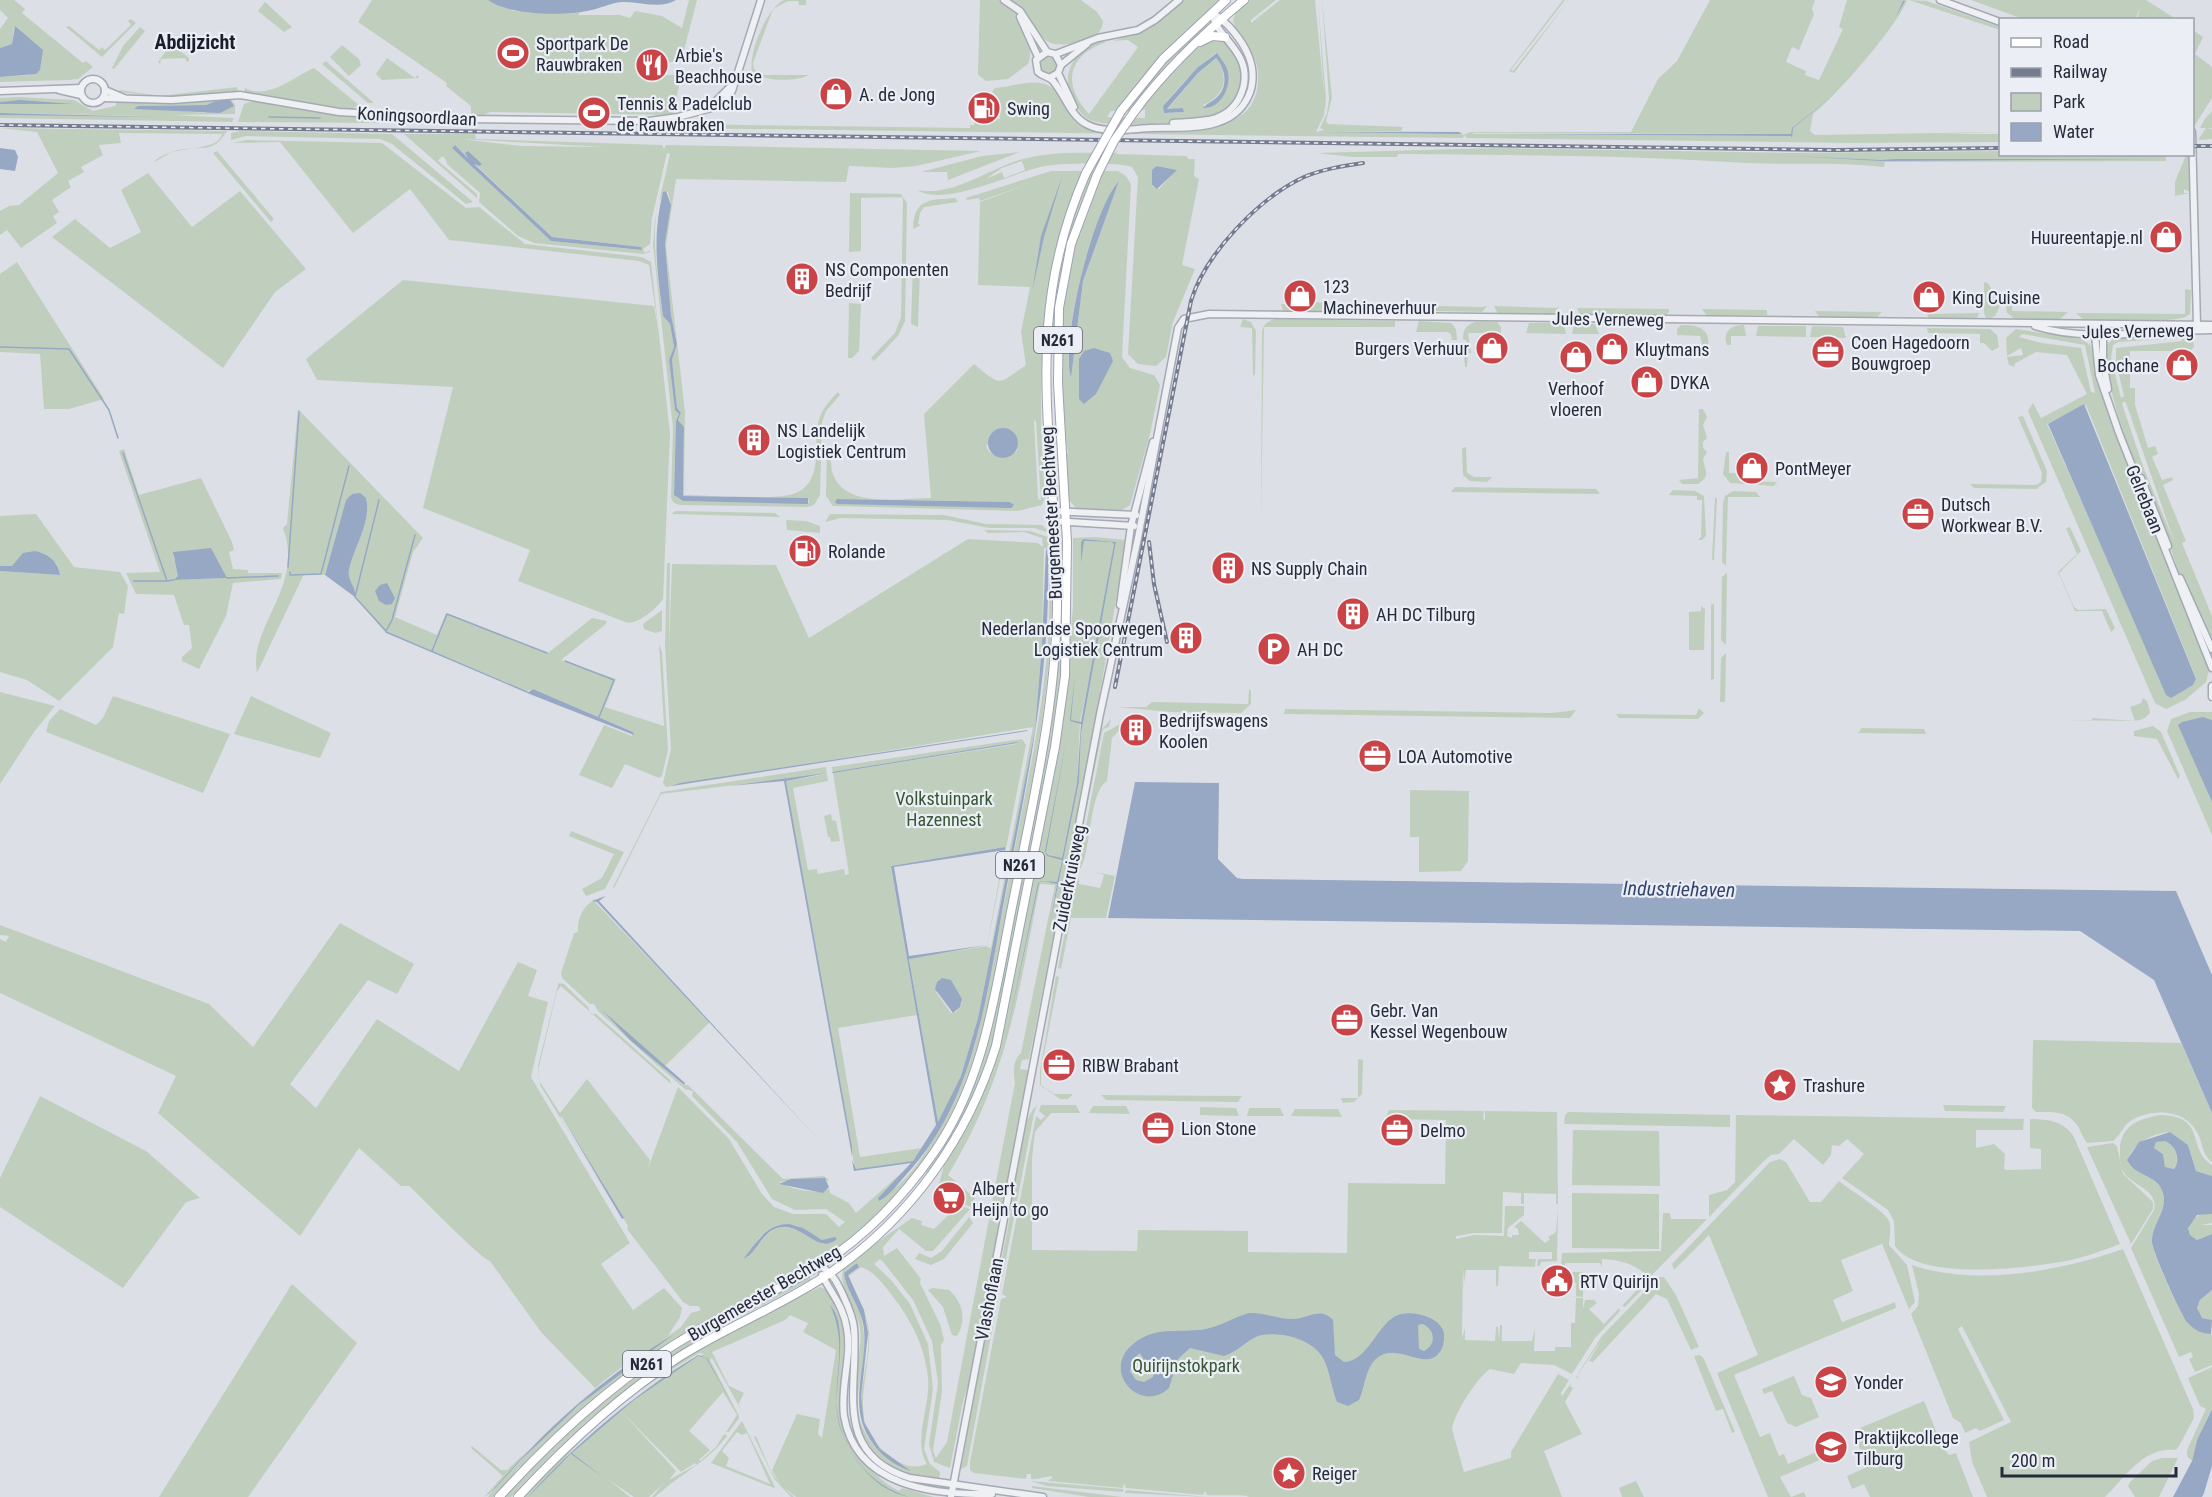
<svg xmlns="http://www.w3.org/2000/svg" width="2212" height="1497" font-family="'Roboto Condensed',sans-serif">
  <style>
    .green { fill: #c0cfbd; fill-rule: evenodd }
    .water { fill: #97a8c5; fill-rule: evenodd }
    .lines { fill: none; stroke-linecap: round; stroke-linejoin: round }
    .stream { stroke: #97a8c5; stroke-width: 1.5 }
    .minor-casing { stroke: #a5a9b3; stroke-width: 9 }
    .major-casing { stroke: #9ca2b1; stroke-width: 10 }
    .minor { stroke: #eef0f4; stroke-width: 6 }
    .major { stroke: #fff; stroke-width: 8 }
    .rail-casing { stroke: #767c8f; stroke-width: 4 }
    .rail { stroke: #ebeef4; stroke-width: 1.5; stroke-dasharray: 4.5; stroke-linecap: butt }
    .major-bridge-casing { stroke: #9ca2b1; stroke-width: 10; stroke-linecap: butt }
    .major-bridge { stroke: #fff; stroke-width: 8 }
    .labels { text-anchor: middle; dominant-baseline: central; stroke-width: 4.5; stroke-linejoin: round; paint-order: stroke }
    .shield { fill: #ebeef4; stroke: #616672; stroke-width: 1.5 }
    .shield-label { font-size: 16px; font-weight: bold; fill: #262b3b }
    .poi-label { font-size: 18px; fill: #262b3b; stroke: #ebeef4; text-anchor: start }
    .street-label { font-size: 18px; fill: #262b3b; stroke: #ebeef4 }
    .park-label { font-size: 18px; fill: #365634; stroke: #ebeef4 }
    .neighbourhood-label { font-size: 20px; font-weight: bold; fill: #191d2c; stroke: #ebeef4 }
    .water-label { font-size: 20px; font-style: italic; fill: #32456e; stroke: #ebeef4 }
  </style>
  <rect width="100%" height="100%" fill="#dcdfe6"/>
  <g class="green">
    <polygon points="0,0 14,0 25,9 22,13 83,63 86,61 93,67 78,79 69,80 0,82 0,77 30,75 14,27 12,44 0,48 0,29 8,18 0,10"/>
    <polygon points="372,0 488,0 514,11 579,12 579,15 620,15 630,18 635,11 662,16 682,28 689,0 697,0 681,62 667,62 666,75 681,75 673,115 490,112 482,116 471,115 471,106 446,86 447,83 358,22"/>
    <path d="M784 0H806V5H799L798 1H788L773 9 753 63 754 69 761 75H809C797 82 761 82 752 71 748 54 767 7 784 0Z"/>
    <path d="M980 0C985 0 993 0 999 0 1021 7 1036 44 1028 64L1008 79 986 81 978 75Z"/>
    <path d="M1011 0H1081L1097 12 1103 21C1102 33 1096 36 1085 40 1034 56 1043 26 1011 0Z"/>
    <path d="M1184 0H1222L1166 51 1117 111H1111L1107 117 1145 118V109L1139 112C1159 87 1183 54 1212 39L1225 41C1245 62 1250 100 1219 114 1201 123 1104 130 1088 119 1076 111 1071 97 1065 85L1068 82C1066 64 1086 39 1106 42 1067 56 1062 84 1089 114L1138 47 1128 40 1113 41 1149 29ZM1216 53C1232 73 1232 96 1207 108L1203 105C1225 96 1230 77 1216 58L1198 73 1167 110 1183 108 1184 112 1165 113 1163 106C1179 86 1196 68 1216 53Z"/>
    <path d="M1249 0H1276L1251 20V23L1280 0H1315L1324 93 1318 0 1326 99 1324 115 1316 132 1324 130 1320 128 1327 113 1329 99 1322 0 1332 98 1326 121 1328 124 1403 127 1401 131 1461 132 1463 135 1470 132H1631L1658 79 1677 61 1710 0H1815L1812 9 1814 14 1799 50 1792 47 1786 62 1806 71 1805 75 1819 80 1843 29 1839 27 1847 0H1901L1904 1 1901 8 1904 0H1907C1896 28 1837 95 1813 114L1810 131 1815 135 2000 132 1944 134H2000V142L1847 143 1467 138 1464 135 1463 138 1376 137 676 128 680 124 970 128V125H974L975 119H1000L996 97 992 92 995 88C1009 87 1027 81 1040 83 1066 87 1068 121 1093 129 1104 132 1131 128 1144 128 1187 127 1261 139 1258 74 1257 49 1238 41 1233 21L1236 11ZM1323 131 1459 132 1461 133ZM1474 133 1791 134H1792L1791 136 1472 134Z"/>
    <polygon points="1563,0 1565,0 1511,70 1513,71 1569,0 1514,73 1509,71"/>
    <polygon points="1909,0 1927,1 2000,27 2000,30"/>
    <polygon points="1971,0 2146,0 2176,19 2137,19 2141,7 2135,19 2023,19"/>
    <polygon points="265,2 292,27 284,32 258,11"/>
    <polygon points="131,19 136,23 102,57 66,27 69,26 99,50 102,47 105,50 131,25 128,21"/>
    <polygon points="1206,24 1208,26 1165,69 1130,111 1125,111 1166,60"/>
    <polygon points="140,27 145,31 114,69 112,68 123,46"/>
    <polygon points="2193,30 2203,37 2195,54 2212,67 2212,98 2195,125 2192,123"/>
    <polygon points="171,44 189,58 189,61 187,62 185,58 161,59 160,64 158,62"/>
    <polygon points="342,45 359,59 361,65 349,76 330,57"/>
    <circle cx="1049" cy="65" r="9"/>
    <polygon points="387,58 415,78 418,75 419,78 382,80 376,74"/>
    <polygon points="326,61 330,65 374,103 368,103 322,64"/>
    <path d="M314 68 360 106H356L353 110 324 108 244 92 245 88C268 100 292 78 314 68Z"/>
    <polygon points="237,87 238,92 170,97 118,92 120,90 160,96"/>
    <path d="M18 97 74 100 93 111 115 106 117 102 163 104 230 98 235 105V114L172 115 234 118 232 122 0 118V115L148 116 0 113V98ZM218 100H230L205 113 138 106 206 105Z"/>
    <polygon points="255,100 329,114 372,117 379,123 238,122 244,104"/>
    <polygon points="2212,105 2205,119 2212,111 2212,128 2207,129 2212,129 2212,139 2198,140 2206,128 2200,128"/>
    <path d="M0 128 227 131C212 155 202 145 178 150 169 153 161 158 153 163 170 143 217 154 222 134L119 133 121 143 99 145 103 155 81 167 84 172 68 181 71 187 52 200 59 212 53 216 57 223 21 248 7 230 0 235V211L9 206 19 205 58 173 37 132Z"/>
    <polygon points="240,131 392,134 473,202 466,204 392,144 380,139 246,136 231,140 231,133"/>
    <path d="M404 134H475L476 139 662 145 664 149 666 145 981 151 916 166 894 168 849 166 846 182 676 179 666 246 685 412 684 495C708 495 779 502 798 492 813 484 816 469 816 453 817 423 816 414 838 392L840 395 826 411 822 422 820 495 814 505 807 507 680 505 674 503 671 498 673 428 653 245 655 220 670 154 667 153 652 218 650 244 643 249 645 253 650 250V252L643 254 534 243 518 236 479 202 480 193 447 164 446 160 442 156 438 161 477 194V198ZM460 139 605 147 522 146ZM455 145 552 237 641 247V250L551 241 452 148ZM665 191 668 192 671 205 665 243 671 315 677 344 672 360 677 408 681 413 678 420 684 427 683 496 808 498 809 503 683 501 674 495 676 421 679 414 675 409 669 360 674 347 670 324 663 316C659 286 646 215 665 191Z"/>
    <path d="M247 140 382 143 466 208 479 207 525 244 642 257 651 262 670 434 663 599C656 609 641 622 628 623L518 581 530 550 423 508 453 387 317 380 306 359 403 280 654 306 659 333 649 265 639 261 449 240 410 189 353 233 280 142 232 143Z"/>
    <path d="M1495 148 1789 153 2000 151V154L2166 155V161L1885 162 1884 167C1833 161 1781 166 1729 162 1619 155 1508 155 1398 154L1397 157H1353L1317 153Z"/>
    <path d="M1118 150 1116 154 1187 156 1188 159H1195L1194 176 1199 179 1182 265 1195 269 1173 322 1166 357 1156 366 1138 364 1128 354 1138 177 1132 167C1120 162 1060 163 1045 166 1016 171 944 208 917 190 954 197 988 168 1023 159 1054 151 1084 153 1115 153ZM1022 161 1025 170 1004 178 1002 172 986 179 1002 168ZM1155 166 1176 170 1159 189 1152 186Z"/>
    <polygon points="217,151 274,219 271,222 213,153"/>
    <polygon points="1020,152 948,180 947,172 921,172 982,156"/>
    <polygon points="2186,155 2192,155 2190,192 2184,189 2184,193 2190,193 2175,196 2175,182"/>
    <path d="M1051 171H1118L1126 176 1131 184 1122 357 1130 368 1154 375 1160 385 1150 434 1130 505 1122 510 1076 508 1068 499 1066 454H1068L1066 439 1063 437C1059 374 1058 310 1074 249 1080 224 1096 199 1100 175L1093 176C1072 228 1058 279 1054 335H1049L1054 295 1082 176C1037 279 1037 387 1045 497L1042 505 1018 511 833 506 826 496 827 450 831 446C831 455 830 465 833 474 845 509 902 498 931 498L924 414 974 364C1002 387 997 385 1026 365L1021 332 1030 287 978 285 980 202 1026 185 980 201 979 198 967 200 966 198ZM1119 181 1083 281 1071 378C1059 339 1094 215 1119 181ZM1034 420 1036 422 1041 500 1038 499ZM1018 440 1017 451 1005 457 989 452 986 445ZM837 499 1011 502 1013 506 837 504Z"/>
    <polygon points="148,173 192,227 240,191 306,269 275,292 223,368 52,237 75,219 110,248 141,232 121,190"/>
    <polygon points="850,193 901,194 907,203 905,321 898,336 874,361 871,358 895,333 901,317 903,197 861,198 861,251 849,252"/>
    <path d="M955 198 958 202 924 207 920 213 918 224 921 225 913 229C914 198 930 200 955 198Z"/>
    <polygon points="17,262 104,399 69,409 44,409 40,354 0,352 0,274"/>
    <polygon points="913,265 917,265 917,269 920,269 918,327 911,324"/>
    <polygon points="1984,282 1988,283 2000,306 1995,316 1987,320 1984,313"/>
    <path d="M2185 289 2191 290 2190 314C2180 322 2167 317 2156 324L2085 321 2076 313 2185 314Z"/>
    <polygon points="2012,299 2012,311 2068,312 2059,320 2016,320 2007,313 2005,300"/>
    <polygon points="1315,302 1349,305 1346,312 1283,311 1281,304 1315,305"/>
    <polygon points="849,303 861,304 859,351 852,358 848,358"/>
    <polygon points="1392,305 1482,307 1487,306 1482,312 1394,310"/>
    <polygon points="1559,305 1556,314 1498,314 1494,306 1557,308"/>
    <polygon points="1577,308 1669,309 1669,312 1665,316 1580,315"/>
    <polygon points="1702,309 1767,310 1767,315 1707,316"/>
    <polygon points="1815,311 1882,312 1876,318 1820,318"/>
    <polygon points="1979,313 1976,320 1929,319 1927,314"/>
    <polygon points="1243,319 1251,322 1256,331 1255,374 1253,376 1252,328 1240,327"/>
    <path d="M1275 319 1395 321V327H1264L1261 523 1262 332C1263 325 1267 321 1275 319Z"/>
    <polygon points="1419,321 1451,323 1456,329 1457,340 1452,340 1451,334 1447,332 1416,332"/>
    <path d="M1475 322H1497L1501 327V333H1468L1471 353H1468L1467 367H1465L1463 345 1467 344V341L1463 339C1463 330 1466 325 1475 322Z"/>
    <polygon points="1529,323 1564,323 1566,334 1526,333"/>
    <polygon points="1574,323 1595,324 1599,334 1572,334"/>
    <path d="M1681 325C1701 324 1713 331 1707 352H1704L1700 336 1677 335V329Z"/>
    <path d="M1744 325 1746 336H1731V345H1727C1722 331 1732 325 1744 325Z"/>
    <polygon points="1758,326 1806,326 1806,337 1756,336"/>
    <polygon points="1812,326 1843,327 1846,338 1810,337"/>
    <polygon points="1927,328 1990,329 1997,335 1999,347 1992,351 1984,343 1980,343 1980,334 1928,333"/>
    <path d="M2016 329 2082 339 2091 346 2105 405 2210 667 2206 682 2185 700 2166 709 2155 703 2028 411 2033 403 2041 418 2087 394 2067 355 2036 352 2014 364 2015 367 2009 365 2007 357 2023 355 2021 348 2007 356 2006 338ZM2022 334 2085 345 2095 393 2091 392 2081 348 2042 343 2019 337ZM2086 405 2196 678 2193 685 2169 697 2047 424Z"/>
    <path d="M2180 335 2193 339 2194 347 2190 351H2130V388H2135V405L2148 448 2155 446 2158 454 2152 457 2162 480 2172 477 2173 480 2163 485 2186 541 2182 543 2212 616V644C2199 615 2182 586 2173 555 2169 544 2164 525 2160 518 2143 490 2098 376 2107 344L2115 338ZM2179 338 2183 341 2116 348V362L2124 396 2121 398 2111 358 2113 345 2118 342ZM2124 401 2126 403 2174 541 2144 469 2122 404Z"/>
    <path d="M298 409 423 538 413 552 395 617 437 635 446 613 548 653 592 618 607 621 606 624 561 660 616 679 605 707 664 726 659 644 662 652 668 750 662 776 659 778 625 764 612 788 579 775 604 725 632 736 633 732 533 689 527 691 384 631 355 597C356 587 347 581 349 570 354 547 372 521 366 498L346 500 325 575 304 574 257 673C248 626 305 587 283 528L287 524Z"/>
    <path d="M1699 409H1703L1707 417 1703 425 1707 438 1703 442V448L1707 452 1703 459C1704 469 1712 476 1698 484H1682L1679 480 1698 478Z"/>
    <polygon points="2023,416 2047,471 2046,482 2036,489 1974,488 1970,484 2036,485 2041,482 2042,473 2018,417"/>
    <polygon points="1466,447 1467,473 1474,477 1492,477 1487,482 1470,481 1463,475 1462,448"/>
    <path d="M124 449 139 495 201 478 232 542 234 550 229 552 233 569 248 570V573H282L281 579 233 583 226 616 199 669 182 661V657L192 648 189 625H184L174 595 136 594 126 573 160 572 119 451ZM173 556 223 573 227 578 175 580 179 576Z"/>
    <polygon points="1726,452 1729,452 1729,473 1739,473 1739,481 1777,482 1774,486 1730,483 1723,474"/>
    <polygon points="1455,487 1596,489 1600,494 1451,492"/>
    <polygon points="1673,490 1695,491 1704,496 1706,536 1702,540 1698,540 1701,537 1702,500 1697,500 1697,496 1669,495"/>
    <polygon points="1733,491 1756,492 1760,497 1728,497 1726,566 1722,562 1723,503 1725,496"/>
    <polygon points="1715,497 1717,499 1714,561 1712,559"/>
    <polygon points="675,511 775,513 780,517 672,514"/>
    <polygon points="36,514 74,567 120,572 128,586 124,614 119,613 113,647 59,701 27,680 0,672 0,571 60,575 57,564 44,554 12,566 0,566 0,516"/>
    <polygon points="830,514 944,515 986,524 1042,525 1050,533 1034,528 990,528 947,520 841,518 825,522"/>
    <polygon points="786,520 806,521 820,526 820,533 787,530"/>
    <polygon points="2070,527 2081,551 2059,573 2074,607 2078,610 2106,609 2115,628 2111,632 2102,611 2075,611 2058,572 2077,554 2066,528"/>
    <path d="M984 530 1030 531 1051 538C1057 649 1040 747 1018 855L1015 856 1013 870 1015 874C984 1030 974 1143 838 1248L836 1246 825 1255 830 1254 668 1346 522 1468 519 1467 496 1497H488C536 1441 589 1393 649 1351 618 1363 550 1428 525 1454 516 1464 495 1493 484 1497L503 1476 471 1448 472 1446 501 1470H507L595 1388 541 1332 490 1261C480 1258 422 1198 409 1186H401L359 1148 300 1236 158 1113 176 1076 0 993V939L6 942 9 936 0 935V925L209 1004 253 1047 340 923 414 964 397 994 368 980 290 1084 316 1108 377 1019 459 1071 518 962 537 970 528 996 548 1002 531 1077 630 1243 601 1264 633 1310 664 1288 682 1308 680 1317 668 1336 680 1328 691 1313 701 1310 698 1306H690L683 1302 627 1229 628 1226 562 1117H560L622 1219 540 1085 538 1066 558 985 559 983 564 984 588 1007 591 1014H596L670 1080 671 1084 561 986 557 991 538 1071 540 1082 560 1113 587 1079 650 1160 648 1168 678 1087 729 1139 762 1194 774 1207 793 1214H826L839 1227 845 1222 826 1209 795 1210 772 1199 737 1142 692 1096 693 1091 685 1089 657 1065 598 1011 594 1004H590L562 978 561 973 574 933 578 932C577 913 588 899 606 896L593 900 710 1022 664 1067 601 1013 683 1085H688L783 1179 824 1176 828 1179 829 1182 824 1178 779 1182C789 1189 821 1196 829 1188L830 1193 849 1203 856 1213 907 1168 878 1198C924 1180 960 1089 975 1044 990 979 1002 913 1015 847 1034 749 1057 648 1047 548H1044L1042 644 1035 730 978 1018 961 1076 938 1123 909 958 987 946 1005 847 891 866 917 1015 838 1028 860 1157 922 1148 937 1126 913 1161 855 1170 786 781 827 774 661 794 614 888 613 887 661 792 826 767 828 781 793 788 808 870 817 869 818 874 844 869 845 875 849 874 832 767 1022 739 1026 745 987 947 991 948 1033 727 671 786 888 753 666 787 663 783 671 749 665 646 667 563H670L669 649 672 564 776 565 809 638 968 539 1038 543 1043 547 1042 538 1024 532 988 533ZM1018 742 1017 744 832 773 833 772ZM951 980 962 1003 956 1012 951 1013 936 992ZM780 1225 797 1226 822 1240 837 1239 824 1244C813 1241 806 1232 795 1229 767 1220 761 1248 743 1259L761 1236Z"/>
    <path d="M1096 537 1126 540V542L1087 768 1029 1059 1022 1060 1020 1069 1028 1070 1000 1222 989 1218 1015 1083C1013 1072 1013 1060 1021 1053L1055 885 1040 884C1019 992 1007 1079 948 1175L975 1198 971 1207 960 1203 961 1198 948 1187H942L937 1192 945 1161 988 1076 1065 691 1073 607V538ZM1083 539 1116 542 1081 734 1079 782 1049 930 1057 884 1046 882 1057 883 1077 783 1080 722 1100 631 1114 544 1111 542 1084 541 1082 543 1081 563V542Z"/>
    <polygon points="1727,573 1726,645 1721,640 1722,577"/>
    <polygon points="1714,603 1714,679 1711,680 1711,605"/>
    <polygon points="1701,606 1705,609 1704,650 1689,650 1689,612 1701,611"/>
    <polygon points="662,610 662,631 655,633 644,629 643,624"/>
    <path d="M1059 633H1063C1059 712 1042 789 1027 866 1014 935 1006 1009 982 1074 968 1110 949 1143 928 1174L925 1171 944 1142 993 1017Z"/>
    <polygon points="1726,653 1725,702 1720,702 1721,658"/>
    <polygon points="1249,689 1251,691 1251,704 1241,713 1170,712 1118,707 1146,707 1152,702 1248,704"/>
    <polygon points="0,692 55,706 34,732 0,784"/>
    <polygon points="113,696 230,734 203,793 46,732 49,721 60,709 96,725 103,718"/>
    <polygon points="251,696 331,733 320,758 234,734"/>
    <path d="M2143 698 2147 701 2150 712C2147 719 2138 721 2132 721L2064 720H2092V718L2135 721 2130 707 2141 703Z"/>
    <polygon points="1699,708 1704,713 1698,719 1619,718 1616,714 1696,715"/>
    <polygon points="1285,709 1552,713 1576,710 1570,718 1284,714"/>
    <polygon points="2190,712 2212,712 2212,720 2203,717 2180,727 2212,802 2212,835 2167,731 2171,719"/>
    <polygon points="1111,719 1109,727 1103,729 1074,868 1102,729"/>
    <path d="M1124 722H1153L1154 723 1127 722 1112 738 1107 781C1088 793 1092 853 1079 871H1077L1104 733Z"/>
    <polygon points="2153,726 2161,732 2180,776 2178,779 2157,739 2134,736 2134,731"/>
    <polygon points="1862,728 1924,729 1926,734 1858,733"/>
    <polygon points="1410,790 1469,791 1468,861 1461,871 1419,872 1419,837 1410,837"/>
    <polygon points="831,814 832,820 836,821 840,841 831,842 830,837 828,837 824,816"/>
    <polygon points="571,831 624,852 605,889 586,896 582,889 602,878 614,854 569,836"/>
    <polygon points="1095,872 1115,876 1106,918 1071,918 1061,969 1058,968 1076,877 1079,879 1079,884 1100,888 1104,875"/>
    <polygon points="1056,976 1059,977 1041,1070 1041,1085 1054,1094 1073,1094 1068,1099 1060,1099 1040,1085 1040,1071"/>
    <path d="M2033 1040 2181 1043 2212 1113V1162C2202 1155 2203 1144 2198 1134 2186 1109 2153 1108 2132 1120 2123 1125 2121 1135 2113 1141L2087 1143C2083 1138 2081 1131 2077 1125 2067 1110 2051 1112 2036 1112L2032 1108Z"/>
    <polygon points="1358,1059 1363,1060 1362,1094 1354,1102 1343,1103 1341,1098 1358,1098"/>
    <polygon points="1101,1095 1242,1096 1238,1102 1106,1100"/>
    <polygon points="40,1096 146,1151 200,1198 186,1202 123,1288 0,1207 0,1178"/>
    <path d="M1041 1105H1076L1080 1113H1051L1035 1132 1032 1159V1250L1137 1251 1138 1230 1248 1231V1252L1347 1253 1348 1183 1445 1184 1446 1120 1385 1119 1389 1110 1484 1111 1483 1119 1485 1120V1111L1557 1112 1558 1204H1556V1194L1524 1193V1204H1521V1193L1503 1192 1502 1233H1474L1456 1236V1239L1474 1235 1504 1236 1505 1206H1524V1215L1508 1228 1507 1236 1512 1238V1235H1519L1518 1229 1514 1227 1521 1221 1545 1243 1550 1239 1548 1237 1556 1232 1558 1207 1557 1261 1541 1262 1540 1266H1537L1538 1259H1552V1252H1529V1259H1536L1535 1267 1499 1266 1498 1286H1496V1270H1466L1464 1283 1463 1268 1462 1338 1465 1328V1340L1495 1341 1496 1327H1498L1499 1340 1500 1325H1502V1341H1532L1535 1328 1534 1351H1555V1347H1571V1323H1575L1576 1298H1583V1309L1585 1300H1594L1597 1303 1589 1309 1604 1324 1619 1308 1620 1311 1595 1338 1572 1374 1554 1365 1521 1363 1514 1374 1490 1369C1477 1378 1455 1412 1452 1429L1464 1472 1511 1458V1452L1558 1374 1569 1380 1561 1393 1562 1396 1572 1382 1570 1386 1573 1388 1565 1402 1582 1434 1544 1451 1562 1497H1249C1245 1494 1218 1496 1207 1495L1205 1491 1203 1495 1126 1488 1124 1483 1123 1488 1048 1481 1053 1477C1047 1475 1039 1480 1031 1479V1474H1027L1026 1479 974 1473 970 1470V1462L1001 1299 1007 1297 1002 1294 1036 1116 1041 1120 1045 1116 1039 1111Z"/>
    <polygon points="1943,1105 2006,1106 2003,1112 1945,1111"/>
    <path d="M1037 1106 1034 1113 1000 1290 997 1292 998 1296H995L1012 1205H1014L1012 1204V1197C1015 1177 1021 1116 1037 1106Z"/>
    <polygon points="1093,1106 1126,1106 1130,1114 1089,1113"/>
    <polygon points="1200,1107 1236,1108 1239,1116 1200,1115"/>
    <polygon points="1249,1108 1280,1108 1284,1116 1247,1116"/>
    <polygon points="1295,1109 1338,1109 1342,1117 1291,1116"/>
    <polygon points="1568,1112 1730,1115 1730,1127 1564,1124 1565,1115"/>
    <path d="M1736 1115 2024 1119 2023 1130H1976V1148L1994 1144 2005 1154 2004 1169 2007 1170 2041 1169V1149L2030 1148V1119C2048 1119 2064 1121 2074 1137L2120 1244C2099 1252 2077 1260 2054 1263 2017 1269 1918 1280 1895 1246L1894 1221 1888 1210 1842 1178 1864 1154 1847 1139 1839 1146 1832 1145 1831 1155 1823 1165 1794 1139 1779 1154 1771 1155 1764 1161 1709 1217V1195L1727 1190 1735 1182Z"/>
    <path d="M2160 1115C2208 1116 2186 1149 2212 1165V1176L2196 1171 2188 1145 2170 1132C2152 1133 2129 1145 2128 1163 2139 1175 2159 1176 2163 1193 2168 1212 2151 1223 2152 1242 2152 1253 2180 1314 2188 1322 2194 1330 2202 1334 2212 1334V1365L2195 1372 2189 1359 2193 1357 2191 1352 2179 1357 2131 1248 2154 1210C2159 1189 2131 1186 2123 1171 2120 1165 2120 1159 2120 1152 2119 1127 2137 1119 2160 1115Z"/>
    <polygon points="1573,1130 1659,1131 1660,1186 1572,1185"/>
    <path d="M2163 1140 2170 1142C2176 1150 2180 1161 2174 1169L2165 1167 2163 1154 2154 1148 2156 1142Z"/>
    <polygon points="2113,1143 2117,1146 2123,1174 2153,1202 2153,1209 2131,1244 2087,1147"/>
    <path d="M1780 1159 1786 1162 1810 1202H1821L1839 1181C1850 1190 1885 1211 1889 1221 1892 1228 1889 1238 1889 1245L1907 1265 1915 1302 1909 1309 1882 1244 1841 1260 1853 1291 1833 1300 1842 1322 1893 1303 1895 1302 1896 1308 1734 1375 1760 1437 1770 1433 1779 1456 1784 1454 1788 1464 1833 1445 1836 1453 1780 1477 1791 1497 1804 1492 1806 1497H1768L1717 1373 1758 1355 1709 1235 1674 1270 1672 1264 1770 1162Z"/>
    <polygon points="1572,1193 1659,1194 1659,1249 1572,1248"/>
    <path d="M959 1205 970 1209 933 1251H926L899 1229 883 1247 884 1256 897 1248 921 1279 920 1283 940 1324 944 1340 941 1345 942 1391 933 1451 936 1458 947 1442 989 1219 1000 1225 971 1374 962 1406 950 1468 934 1462 929 1444 938 1383 932 1341 913 1300 884 1263 880 1259 874 1264 891 1280 910 1304 928 1344 933 1389 924 1449 930 1464 940 1472 939 1480C879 1473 849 1439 855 1378 857 1361 862 1345 860 1328 857 1307 833 1282 846 1264L912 1218 922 1221 921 1225 934 1229ZM857 1263 859 1267 848 1275C853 1295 867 1310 868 1332 870 1354 863 1376 861 1397 856 1431 885 1456 911 1469 879 1457 855 1433 858 1396 860 1375 866 1355 864 1335 863 1313 853 1294 844 1273ZM861 1267C874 1271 885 1286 894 1298 912 1322 925 1347 928 1378 931 1405 912 1441 927 1464 913 1469 906 1466 893 1459 842 1426 872 1378 869 1332 867 1310 855 1296 849 1276Z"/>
    <path d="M1663 1213H1670L1671 1219H1707L1650 1277 1651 1280 1625 1307 1622 1306 1649 1277C1635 1264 1621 1260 1602 1259V1267L1600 1263H1565V1267H1561L1562 1253 1661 1251Z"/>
    <polygon points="2203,1213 2212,1214 2212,1223 2201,1225 2212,1225 2212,1234 2197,1240 2190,1235 2188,1226 2194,1218"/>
    <polygon points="969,1217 973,1223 944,1259 931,1265 915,1259 919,1253 931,1258 942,1251"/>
    <path d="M2123 1249 2193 1409 2194 1418 2179 1446 2176 1450C2144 1446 2126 1476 2105 1497H1987L1972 1462 1969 1442 2011 1422 1962 1326 1958 1329 2004 1420 1980 1431 1976 1428 1965 1433 1961 1423 1953 1418 1911 1314 1918 1306 1919 1294 1912 1265C1976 1287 2061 1271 2123 1249Z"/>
    <polygon points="1558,1272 1583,1272 1583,1297 1571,1296 1576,1296 1576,1283 1571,1282 1571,1275 1558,1275"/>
    <path d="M809 1275 811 1279C765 1305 716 1327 671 1357 611 1396 559 1444 511 1497H505C554 1444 605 1396 666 1356 711 1325 760 1301 809 1275Z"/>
    <polygon points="1659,1277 1664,1277 1676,1295 1699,1347 1691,1350 1667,1299 1656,1294 1593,1362 1589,1361 1602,1339 1577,1376 1579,1379 1576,1377 1602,1336"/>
    <polygon points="292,1284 357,1343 248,1497 159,1497"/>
    <path d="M820 1287 828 1290 838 1314 842 1316C848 1350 837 1383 843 1417 845 1428 854 1440 859 1450 868 1469 881 1482 899 1491L902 1488 934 1497H796L783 1487 794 1497H791L775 1480 754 1437 756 1436 770 1469 781 1486 772 1470 797 1414 820 1419 818 1434 822 1438 836 1350 803 1332 808 1323 790 1315 785 1320 712 1352 729 1386 744 1393 738 1405 743 1413 712 1358 710 1360 739 1416V1418L729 1432H726L737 1415 723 1392 689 1431 710 1450 699 1460 700 1461 716 1447 724 1434 727 1436C707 1462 679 1475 655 1497H652L664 1483 649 1497H634L609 1480 630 1497H519L535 1479 628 1396 708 1342ZM699 1353 704 1354C666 1368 603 1424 572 1453L579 1459 572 1454 561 1464C595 1418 650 1382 699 1353ZM621 1411 681 1472 695 1463 696 1465 669 1480 676 1471Z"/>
    <path d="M933 1288 949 1290C963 1302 967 1321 957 1336L952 1335 943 1307 928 1290Z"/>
    <path d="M2212 1290V1320C2204 1320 2198 1317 2197 1308L2200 1300Z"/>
    <polygon points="995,1297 998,1298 967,1466 961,1469 989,1314"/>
    <polygon points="1700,1355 1704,1359 1735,1432 1732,1433 1723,1409 1716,1411 1694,1356"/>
    <polygon points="2212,1367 2212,1408 2197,1440 2192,1461 2187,1456 2187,1450 2206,1409 2200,1406 2188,1378"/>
    <polygon points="1794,1376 1802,1395 1811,1398 1819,1417 1796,1427 1787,1423 1772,1391 1764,1394 1762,1389"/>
    <polygon points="1924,1401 1942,1446 1949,1455 1956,1453 1973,1497 1870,1497 1864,1484 1852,1489 1847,1476 1867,1467 1853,1431"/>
    <path d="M742 1421 775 1487 774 1488 711 1463ZM737 1432 742 1435 747 1433 770 1484 726 1466 729 1458 722 1451Z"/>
    <polygon points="2162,1458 2178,1458 2159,1497 2135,1497 2128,1486 2130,1482 2152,1461"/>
    <polygon points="1030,1481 1123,1489 1123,1492 1047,1486"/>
    <polygon points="1636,1481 1644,1497 1622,1497 1619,1488"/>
    <polygon points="1032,1486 1122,1497 1089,1497 1032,1488"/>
    <polygon points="1126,1490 1208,1497 1125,1493"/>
  </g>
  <g class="water">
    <path d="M488 0H676C660 10 640 1 622 2 610 3 599 9 587 11 562 16 508 15 488 0Z"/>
    <polygon points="1901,0 1905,1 1896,17 1829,99 1793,128 1792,138 1791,136 1471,134 1791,134 1792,128 1830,98 1896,17 1903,1"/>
    <polygon points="15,26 43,50 40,70 36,74 0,77 0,48 12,44"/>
    <path d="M1217 53C1220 58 1225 63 1227 69 1233 85 1221 109 1203 108 1206 104 1210 103 1215 99 1229 88 1226 70 1216 58L1198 73 1167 109 1183 108 1184 112 1164 113 1163 106 1197 68Z"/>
    <polygon points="20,100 73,104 0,104 0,102"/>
    <polygon points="218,100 230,100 234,106 220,113 134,109 138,106 206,105"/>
    <polygon points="0,113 157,117 0,115"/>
    <polygon points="1322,132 1459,132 1461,134"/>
    <polygon points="455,145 468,158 465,153 468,151 482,164 479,166 474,164 552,237 641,247 642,250 551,241 452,148"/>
    <polygon points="0,148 15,150 18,157 15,171 0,169"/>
    <polygon points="1792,156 1881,160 1895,159 2161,159 1881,161"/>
    <polygon points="1156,166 1177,170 1157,189 1152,185 1152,170"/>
    <polygon points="1063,174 1044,237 1032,292 1041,236"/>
    <path d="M1119 181 1083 281 1071 378C1060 342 1093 209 1119 181Z"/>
    <path d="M666 191 671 205 665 243 671 315 677 344 672 360 677 408 681 413 678 420 684 427 683 496 808 498V504L683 501 674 495 676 421 679 414 675 410 669 360 674 347 670 324 663 316C657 271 652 237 663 192Z"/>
    <polygon points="1094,348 1110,353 1113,361 1096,394 1084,404 1079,399 1079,359 1084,351"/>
    <polygon points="2084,404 2196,679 2193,685 2171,698 2166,695 2048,424"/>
    <circle cx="1003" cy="443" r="15"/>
    <path d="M360 493 366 498C372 521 354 547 349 570 347 581 357 587 355 597L325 575 346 500 352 494Z"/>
    <polygon points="837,499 1010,502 1014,505 1011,508 837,504 835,502"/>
    <polygon points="1083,539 1116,542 1081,734 1079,782 1049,930 1057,884 1042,881 1039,883 1002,1057 1038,883 1041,881 1057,882 1062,860 1047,856 1045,851 1067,737 1046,852 1048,855 1062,858 1077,783 1081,724 1070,721 1070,719 1075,675 1071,720 1081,722 1114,544 1111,542 1084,541 1081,563 1081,542"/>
    <path d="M1046 547 1048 556C1051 667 1029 772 1008 880 988 981 979 1098 905 1176 897 1185 889 1196 879 1201L878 1198 911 1163 854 1171 852 1160 856 1169 913 1161 936 1125 891 866 1005 847V850L894 867 909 956 987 945 909 959 938 1122 961 1076 978 1018 1035 730 1042 644Z"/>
    <polygon points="211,548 227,578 174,580 178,576 173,552"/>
    <path d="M35 551C48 554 58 561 60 575L0 571V566H12L23 553Z"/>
    <polygon points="387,583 395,598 392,604 386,605 379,601 375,591 380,585"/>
    <polygon points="533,689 633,732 634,735 527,693"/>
    <polygon points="2203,717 2212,720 2212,802 2178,725 2182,722"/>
    <polygon points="1028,730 1027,731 671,786 680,783"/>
    <polygon points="1018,743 833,773 832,772 1017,742"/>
    <polygon points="827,773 786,781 852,1147 852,1156 784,781 729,786"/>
    <polygon points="1135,782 1219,783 1218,859 1237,878 1243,879 2176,891 2212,975 2212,1113 2154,980 2080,931 1108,918"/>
    <polygon points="606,896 599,901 818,1139 610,916 597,902 592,901"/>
    <polygon points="942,978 951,980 962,999 960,1007 953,1013 935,989 937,982"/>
    <polygon points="603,1011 685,1083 684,1085 630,1040"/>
    <polygon points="561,1115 624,1218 622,1219"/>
    <path d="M2170 1132 2188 1145 2196 1171 2212 1176V1214L2197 1215 2188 1228 2190 1235 2197 1240 2212 1234V1290L2200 1300 2197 1308 2202 1318 2212 1320 2211 1334C2201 1334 2194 1330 2187 1322 2181 1315 2152 1251 2152 1242 2151 1224 2168 1212 2163 1193 2158 1174 2135 1177 2127 1160L2139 1142ZM2165 1141C2176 1145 2181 1160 2174 1169L2165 1167 2163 1154 2154 1148 2156 1142Z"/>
    <polygon points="825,1178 829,1187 823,1193 779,1184 791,1179"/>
    <path d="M789 1224 803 1228 822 1240 835 1237 837 1239C820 1254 805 1228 786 1227 762 1226 759 1253 743 1259 756 1243 766 1224 789 1224Z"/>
    <path d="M857 1263 859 1267 848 1275 864 1310 868 1333 861 1397 864 1422 880 1449 911 1471C896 1466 883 1457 874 1445 845 1408 868 1369 864 1329 862 1308 846 1291 844 1273Z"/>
    <path d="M830 1305C850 1325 834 1384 837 1413 839 1432 848 1449 860 1464 874 1481 888 1490 909 1497 890 1493 875 1483 863 1468 811 1405 857 1363 830 1305Z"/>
    <path d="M1249 1313C1264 1312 1278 1319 1292 1319 1308 1319 1320 1306 1333 1320L1335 1355 1344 1362C1368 1362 1377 1323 1398 1315 1406 1312 1417 1313 1425 1316 1432 1318 1440 1323 1443 1330 1445 1336 1444 1343 1442 1348 1430 1375 1400 1343 1380 1356 1365 1365 1366 1385 1359 1400L1348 1406 1337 1402C1332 1389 1330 1374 1325 1362 1315 1339 1283 1332 1262 1335 1248 1338 1238 1352 1224 1356L1190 1348 1178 1359 1169 1388C1138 1417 1094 1364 1142 1338 1161 1327 1185 1333 1206 1329 1221 1326 1234 1317 1249 1313ZM1423 1324C1435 1330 1437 1344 1424 1351L1419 1349 1418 1325ZM1140 1353 1145 1362 1156 1365 1153 1377 1144 1382 1136 1380 1130 1371 1132 1360Z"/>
    <path d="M673 1335 579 1405 521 1460 487 1497C540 1434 602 1377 673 1335Z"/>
    <path d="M698 1355 707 1358 731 1402 706 1358 698 1356 634 1400 572 1453 604 1478 571 1454 528 1497C577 1442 635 1394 698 1355Z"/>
    <polygon points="2212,1409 2212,1466 2204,1493 2202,1497 2173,1497 2192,1461 2197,1440"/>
  </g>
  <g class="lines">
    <g class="stream">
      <polyline points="269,117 320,118"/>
      <polyline points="0,347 69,349 109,410 118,438"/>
      <polyline points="123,453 167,581 174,580"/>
      <polyline points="379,500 355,597 386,631 392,620 415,535"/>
      <polyline points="288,567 299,412"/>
      <polyline points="290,572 290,575 321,574 349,466"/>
      <polyline points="227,578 278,576"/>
      <polyline points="134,581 166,581"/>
      <polyline points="386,632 527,692"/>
      <polyline points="432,651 447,614 547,653"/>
      <polyline points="565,661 614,680 599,717"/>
    </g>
    <g class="minor-casing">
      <g id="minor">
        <polyline points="1004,0 1020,11 1047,52"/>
        <polyline points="1940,0 2000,22"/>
        <polyline points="1020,17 1038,57"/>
        <polyline points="1056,54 1098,38 1138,30 1155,20 1179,0"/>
        <polyline points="1061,65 1087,44"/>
        <polyline points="1058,73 1074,107"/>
        <path d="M1049 78 1058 73 1061 65 1055 54 1047 52 1036 60 1038 72C1043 77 1049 76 1053 81 1065 95 1070 115 1086 124 1104 134 1130 129 1150 128 1183 127 1231 133 1248 97 1254 85 1254 70 1249 57 1243 41 1227 21 1212 13"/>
        <circle cx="93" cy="91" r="12"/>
        <polyline points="59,90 81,95"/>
        <polyline points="105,90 124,98"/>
        <polyline points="0,91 81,88"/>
        <polyline points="103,98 172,100 240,95 339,112 464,119 649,121 678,117 715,107 724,102 732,91 761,0"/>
        <polyline points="710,107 732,85"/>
        <path d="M1173 123C1187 122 1203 122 1216 118 1241 109 1252 79 1239 56 1230 40 1216 31 1212 13"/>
        <polyline points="2192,132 2197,325"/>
        <polyline points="2094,325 2099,375 2119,433 2212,668"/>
        <path d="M2035 326C2087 343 2158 330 2212 330"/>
        <polyline points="2103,326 2103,362 2108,389"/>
        <polyline points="2141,478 2168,546"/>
        <polyline points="1052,511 1136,515"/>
        <polyline points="1053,521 1134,526"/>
        <polyline points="2180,578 2212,649"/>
        <polyline points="1120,605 1131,526 1153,442"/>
        <polyline points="2212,686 2212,697"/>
        <path d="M819 1265C832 1273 836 1280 842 1293 847 1304 853 1316 854 1328 859 1387 831 1453 910 1478L1043 1497"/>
        <path d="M822 1275C831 1293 844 1307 847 1329 852 1357 840 1387 844 1416 856 1487 934 1495 992 1494"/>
        <polyline points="951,1497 1100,714 1138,538 1178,328 1184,319 1209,314 2212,325"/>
      </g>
    </g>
    <g class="major-casing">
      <g id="major">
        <polyline points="1200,42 1212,36 1225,37"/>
        <polyline points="1121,111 1163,59 1226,0"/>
        <path d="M1134 112C1165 70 1204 33 1244 0"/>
        <path d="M499 1497C557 1433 622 1374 697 1331 737 1307 782 1289 822 1264 865 1236 903 1197 933 1154 986 1079 995 990 1013 902 1034 797 1059 692 1057 584 1054 434 1022 319 1086 173"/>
        <path d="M518 1497C566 1445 620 1395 679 1357 728 1326 783 1305 830 1273 910 1219 968 1137 996 1046L1055 747 1065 676 1067 542 1058 383 1059 308 1071 244 1097 175"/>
      </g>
    </g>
    <use href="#minor" class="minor"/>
    <use href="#major" class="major"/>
    <g class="rail-casing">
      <g id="rail">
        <polyline points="0,125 1835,150 2000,148"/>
        <polyline points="2192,146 2212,146"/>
        <polyline points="1149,542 1154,584 1167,642"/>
        <path d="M1115 687 1191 301C1205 254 1259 198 1304 177 1323 169 1343 166 1363 163"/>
      </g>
    </g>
    <use href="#rail" class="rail"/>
    <g class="major-bridge-casing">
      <g id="major-bridge">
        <polyline points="1086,173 1121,111"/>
        <polyline points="1097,175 1114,141 1134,112"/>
      </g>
    </g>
    <use href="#major-bridge" class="major-bridge"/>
  </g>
  <defs>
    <g id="stadium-disc" transform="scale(1.725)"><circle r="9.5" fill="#c94347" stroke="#ebeef4"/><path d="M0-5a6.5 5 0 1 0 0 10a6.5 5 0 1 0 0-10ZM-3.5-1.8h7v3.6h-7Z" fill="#fff"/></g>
    <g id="restaurant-disc" transform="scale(1.725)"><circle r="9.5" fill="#c94347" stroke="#ebeef4"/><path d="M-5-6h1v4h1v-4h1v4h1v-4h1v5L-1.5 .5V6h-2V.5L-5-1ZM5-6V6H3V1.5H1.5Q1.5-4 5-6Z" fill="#fff"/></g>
    <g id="shop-disc" transform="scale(1.725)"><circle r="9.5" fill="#c94347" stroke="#ebeef4"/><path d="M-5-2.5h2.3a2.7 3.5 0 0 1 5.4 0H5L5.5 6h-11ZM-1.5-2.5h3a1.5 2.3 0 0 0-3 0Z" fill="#fff"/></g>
    <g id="fuel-disc" transform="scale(1.725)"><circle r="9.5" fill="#c94347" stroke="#ebeef4"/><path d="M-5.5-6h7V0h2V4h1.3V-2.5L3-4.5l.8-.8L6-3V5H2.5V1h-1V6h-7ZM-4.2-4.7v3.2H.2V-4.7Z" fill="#fff"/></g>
    <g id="building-disc" transform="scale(1.725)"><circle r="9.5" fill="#c94347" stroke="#ebeef4"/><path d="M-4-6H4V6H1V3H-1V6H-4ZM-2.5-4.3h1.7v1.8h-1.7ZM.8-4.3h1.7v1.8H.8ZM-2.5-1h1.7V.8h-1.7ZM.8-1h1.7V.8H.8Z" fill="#fff"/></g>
    <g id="office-disc" transform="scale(1.725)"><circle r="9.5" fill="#c94347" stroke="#ebeef4"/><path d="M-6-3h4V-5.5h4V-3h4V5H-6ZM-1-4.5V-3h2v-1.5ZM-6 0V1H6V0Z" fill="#fff"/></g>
    <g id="parking-disc" transform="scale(1.725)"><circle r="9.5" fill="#c94347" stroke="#ebeef4"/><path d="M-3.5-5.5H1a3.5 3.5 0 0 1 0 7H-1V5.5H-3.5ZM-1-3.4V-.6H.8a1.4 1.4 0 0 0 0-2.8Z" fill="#fff"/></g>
    <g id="sight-disc" transform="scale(1.725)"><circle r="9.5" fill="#c94347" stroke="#ebeef4"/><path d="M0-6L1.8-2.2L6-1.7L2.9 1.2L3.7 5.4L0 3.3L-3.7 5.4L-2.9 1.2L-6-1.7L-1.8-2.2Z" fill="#fff"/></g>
    <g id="supermarket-disc" transform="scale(1.725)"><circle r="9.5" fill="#c94347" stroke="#ebeef4"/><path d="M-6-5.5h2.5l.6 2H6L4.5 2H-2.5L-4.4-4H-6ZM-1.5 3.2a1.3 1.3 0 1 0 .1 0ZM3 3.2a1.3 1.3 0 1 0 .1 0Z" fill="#fff"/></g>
    <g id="civic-disc" transform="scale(1.725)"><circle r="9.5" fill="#c94347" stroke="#ebeef4"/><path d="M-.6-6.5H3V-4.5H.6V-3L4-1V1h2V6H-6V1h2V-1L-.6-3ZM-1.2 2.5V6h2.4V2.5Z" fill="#fff"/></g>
    <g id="university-disc" transform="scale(1.725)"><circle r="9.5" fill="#c94347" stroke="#ebeef4"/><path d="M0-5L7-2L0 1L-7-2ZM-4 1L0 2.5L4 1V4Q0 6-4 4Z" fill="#fff"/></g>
    <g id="school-disc" transform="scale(1.725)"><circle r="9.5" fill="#c94347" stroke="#ebeef4"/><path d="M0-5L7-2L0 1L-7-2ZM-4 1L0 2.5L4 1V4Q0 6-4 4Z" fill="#fff"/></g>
  </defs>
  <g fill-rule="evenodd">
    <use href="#stadium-disc" x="513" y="53"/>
    <use href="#restaurant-disc" x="652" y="65"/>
    <use href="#shop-disc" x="836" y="94"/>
    <use href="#fuel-disc" x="984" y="108"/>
    <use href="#stadium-disc" x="594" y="113"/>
    <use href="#shop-disc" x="2166" y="237"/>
    <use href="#building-disc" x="802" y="279"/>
    <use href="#shop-disc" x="1300" y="296"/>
    <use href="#shop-disc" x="1929" y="297"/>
    <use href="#shop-disc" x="1492" y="348"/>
    <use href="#shop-disc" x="1612" y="349"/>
    <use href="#office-disc" x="1828" y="352"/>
    <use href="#shop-disc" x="1576" y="357"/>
    <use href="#shop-disc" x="2182" y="365"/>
    <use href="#shop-disc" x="1647" y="382"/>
    <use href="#building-disc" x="754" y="440"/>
    <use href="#shop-disc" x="1752" y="468"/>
    <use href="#office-disc" x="1918" y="514"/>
    <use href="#fuel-disc" x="805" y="551"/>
    <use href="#building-disc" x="1228" y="568"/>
    <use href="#building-disc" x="1353" y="614"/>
    <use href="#building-disc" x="1186" y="638"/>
    <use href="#parking-disc" x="1274" y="649"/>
    <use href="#building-disc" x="1136" y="730"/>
    <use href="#office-disc" x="1375" y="756"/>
    <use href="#office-disc" x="1347" y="1020"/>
    <use href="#office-disc" x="1059" y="1065"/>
    <use href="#sight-disc" x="1780" y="1085"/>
    <use href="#office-disc" x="1158" y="1128"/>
    <use href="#office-disc" x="1397" y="1130"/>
    <use href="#supermarket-disc" x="949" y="1198"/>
    <use href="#civic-disc" x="1557" y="1281"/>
    <use href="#university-disc" x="1831" y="1382"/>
    <use href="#school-disc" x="1831" y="1447"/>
    <use href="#sight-disc" x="1289" y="1473"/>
  </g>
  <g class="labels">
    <g class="shield">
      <rect x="1034" y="327" width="48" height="26" rx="4.5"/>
      <rect x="996" y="852" width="48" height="26" rx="4.5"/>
      <rect x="623" y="1351" width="48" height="26" rx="4.5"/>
    </g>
    <g class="shield-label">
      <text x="1058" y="340">N261</text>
      <text x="1020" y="865">N261</text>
      <text x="647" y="1364">N261</text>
    </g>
    <g class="poi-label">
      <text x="536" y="43">Sportpark De<tspan x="536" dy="21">Rauwbraken</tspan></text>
      <text x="675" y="55">Arbie's<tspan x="675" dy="21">Beachhouse</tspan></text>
      <text x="859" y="94">A. de Jong</text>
      <text x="617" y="103">Tennis &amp; Padelclub<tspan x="617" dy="21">de Rauwbraken</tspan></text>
      <text x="1007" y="108">Swing</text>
      <text x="2143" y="237" text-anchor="end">Huureentapje.nl</text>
      <text x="825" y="269">NS Componenten<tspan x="825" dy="21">Bedrijf</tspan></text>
      <text x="1323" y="286">123<tspan x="1323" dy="21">Machineverhuur</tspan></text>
      <text x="1952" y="297">King Cuisine</text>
      <text x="1851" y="342">Coen Hagedoorn<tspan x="1851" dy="21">Bouwgroep</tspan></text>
      <text x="1469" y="348" text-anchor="end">Burgers Verhuur</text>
      <text x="1635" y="349">Kluytmans</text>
      <text x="2159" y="365" text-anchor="end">Bochane</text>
      <text x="1670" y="382">DYKA</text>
      <text x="1576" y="388" text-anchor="middle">Verhoof<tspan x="1576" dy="21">vloeren</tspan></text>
      <text x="777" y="430">NS Landelijk<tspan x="777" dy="21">Logistiek Centrum</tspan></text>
      <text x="1775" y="468">PontMeyer</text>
      <text x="1941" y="504">Dutsch<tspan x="1941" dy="21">Workwear B.V.</tspan></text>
      <text x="828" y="551">Rolande</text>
      <text x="1251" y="568">NS Supply Chain</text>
      <text x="1376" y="614">AH DC Tilburg</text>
      <text x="1163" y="628" text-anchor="end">Nederlandse Spoorwegen<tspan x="1163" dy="21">Logistiek Centrum</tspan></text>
      <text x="1297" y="649">AH DC</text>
      <text x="1159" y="720">Bedrijfswagens<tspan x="1159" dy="21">Koolen</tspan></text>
      <text x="1398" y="756">LOA Automotive</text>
      <text x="1370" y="1010">Gebr. Van<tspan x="1370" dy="21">Kessel Wegenbouw</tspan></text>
      <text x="1082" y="1065">RIBW Brabant</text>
      <text x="1803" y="1085">Trashure</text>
      <text x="1181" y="1128">Lion Stone</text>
      <text x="1420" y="1130">Delmo</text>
      <text x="972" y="1188">Albert<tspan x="972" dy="21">Heijn to go</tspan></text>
      <text x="1580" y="1281">RTV Quirijn</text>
      <text x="1854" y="1382">Yonder</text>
      <text x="1854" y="1437">Praktijkcollege<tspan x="1854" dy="21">Tilburg</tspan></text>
      <text x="1312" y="1473">Reiger</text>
    </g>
    <g class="street-label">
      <text transform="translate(417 116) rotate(3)">Koningsoordlaan</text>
      <text transform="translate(1608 319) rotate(1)">Jules Verneweg</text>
      <text transform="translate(2138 331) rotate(-1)">Jules Verneweg</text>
      <text transform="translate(2145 499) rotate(68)">Gelrebaan</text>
      <text transform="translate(1051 513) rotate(-93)">Burgemeester Bechtweg</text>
      <text transform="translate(1069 878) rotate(-79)">Zuiderkruisweg</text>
      <text transform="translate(764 1293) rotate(-30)">Burgemeester Bechtweg</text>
      <text transform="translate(989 1299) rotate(-79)">Vlashoflaan</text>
    </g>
    <g class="park-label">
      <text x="944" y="798">Volkstuinpark<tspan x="944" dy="21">Hazennest</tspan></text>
      <text x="1186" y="1365">Quirijnstokpark</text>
    </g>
    <g class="neighbourhood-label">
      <text x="195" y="42">Abdijzicht</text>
    </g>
    <g class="water-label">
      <text transform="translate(1679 889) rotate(1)">Industriehaven</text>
    </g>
  </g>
  <rect x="1999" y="18" width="195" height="138" fill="#ebeef4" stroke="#9ca0aa" stroke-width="1.5"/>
  <rect x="2011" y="38" width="30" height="9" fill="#ffffff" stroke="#9ca0aa" stroke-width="1.5"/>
  <text x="2053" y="48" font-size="18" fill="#262b3b">Road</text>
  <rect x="2011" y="68" width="30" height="9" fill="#767c8f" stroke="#9ca0aa" stroke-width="1.5"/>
  <text x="2053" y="78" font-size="18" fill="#262b3b">Railway</text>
  <rect x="2011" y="93" width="30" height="18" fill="#c0cfbd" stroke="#9ca0aa" stroke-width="1.5"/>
  <text x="2053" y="108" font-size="18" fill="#262b3b">Park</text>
  <rect x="2011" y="123" width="30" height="18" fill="#97a8c5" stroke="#9ca0aa" stroke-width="1.5"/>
  <text x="2053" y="138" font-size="18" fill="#262b3b">Water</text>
  <path d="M2002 1467v9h174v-9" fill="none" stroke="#262b3b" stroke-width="3"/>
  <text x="2011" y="1467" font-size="18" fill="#262b3b" stroke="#ebeef4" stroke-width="4.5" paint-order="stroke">200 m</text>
</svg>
